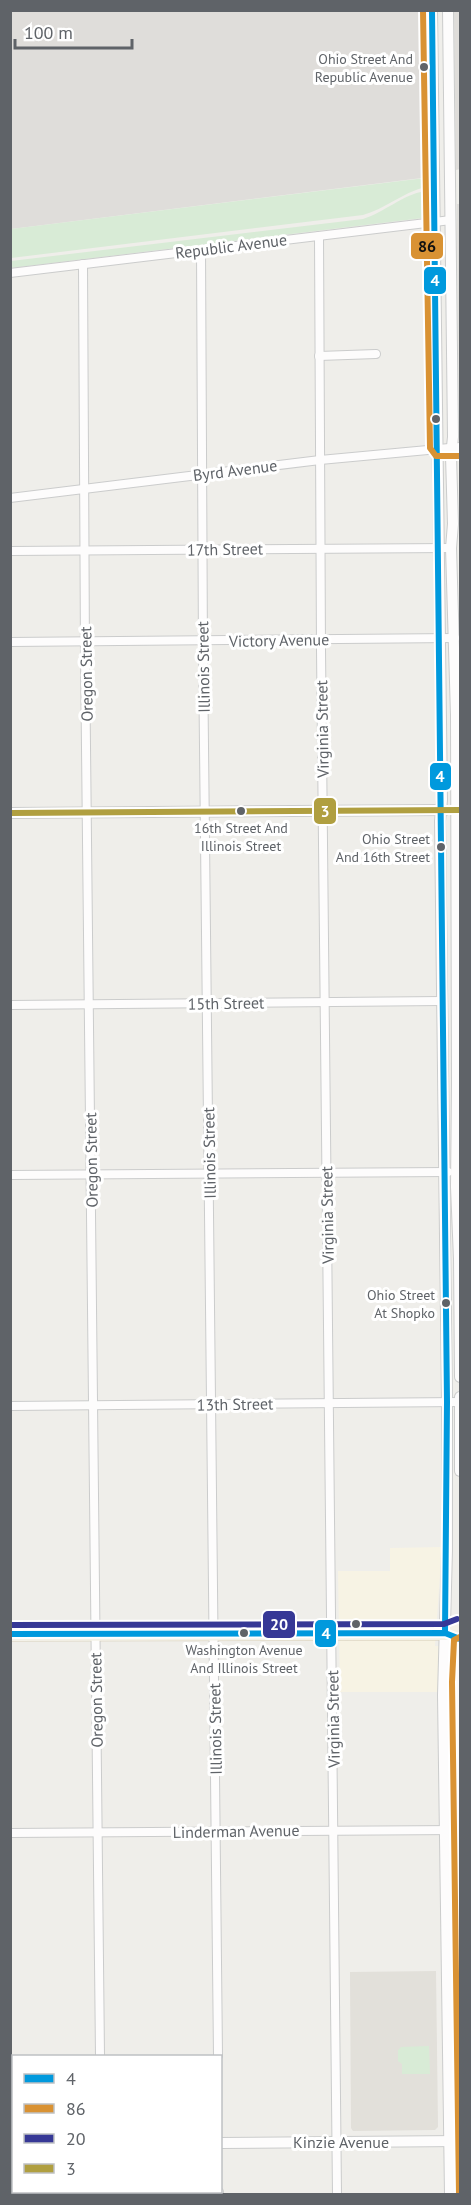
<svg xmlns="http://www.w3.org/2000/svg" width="471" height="2205" font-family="'PT Sans',sans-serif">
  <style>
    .commercial { fill: #f7f3e4 }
    .industrial { fill: #dfddda }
    .education { fill: #e2e0da }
    .green { fill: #d8ebd6 }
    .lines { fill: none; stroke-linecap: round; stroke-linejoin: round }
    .minor-casing { stroke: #cbcccc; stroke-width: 10 }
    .tertiary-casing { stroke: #cbcccc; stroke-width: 12 }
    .primary-casing { stroke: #d7ceb8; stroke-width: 15 }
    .minor { stroke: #fdfcfc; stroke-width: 8 }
    .tertiary { stroke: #fdfcfc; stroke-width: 10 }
    .primary { stroke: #f4f2e9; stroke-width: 14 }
    .bus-1-casing { stroke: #fff; stroke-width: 10 }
    .bus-2-casing { stroke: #fff; stroke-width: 10 }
    .bus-3-casing { stroke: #fff; stroke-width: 10 }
    .bus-4-casing { stroke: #fff; stroke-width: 10 }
    .bus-1 { stroke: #09d; stroke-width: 6 }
    .bus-2 { stroke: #d99233; stroke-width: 6 }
    .bus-3 { stroke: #363896; stroke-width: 6 }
    .bus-4 { stroke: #b09f40; stroke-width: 6 }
    .bus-dot { fill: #5f6368; stroke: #fff; stroke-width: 2 }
    .labels { text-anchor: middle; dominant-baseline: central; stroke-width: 6; stroke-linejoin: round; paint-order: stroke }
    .bus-label { font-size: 14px; fill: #5f6368; stroke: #fff; text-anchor: end }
    .street-label { font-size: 16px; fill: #5f6368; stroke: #fff }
    .line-badge { stroke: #fff; stroke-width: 2 }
    .badge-label { font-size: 16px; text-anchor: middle; font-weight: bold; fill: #fff }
    .pale-badge-label { font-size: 16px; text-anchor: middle; font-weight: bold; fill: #111 }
  </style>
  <rect width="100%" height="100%" fill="#efeeea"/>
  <polygon class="commercial" points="442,1547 435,1646 460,1647 460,1692 340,1692 338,1571 390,1571 390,1548"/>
  <g class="industrial">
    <polygon points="10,11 428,11 430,177 11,229"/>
    <polygon points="454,11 460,11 460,169 456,170"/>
    <polygon points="457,204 460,204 460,433 459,429"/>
  </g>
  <polygon class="education" points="436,1971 438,2127 435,2130 353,2131 351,2128 350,1972"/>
  <g class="green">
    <path d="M425 178V187C402 193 385 209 363 215L11 258V229Z"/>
    <path d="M425 191 426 212 423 218 11 268V261L363 219C385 212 402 195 425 191Z"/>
    <polygon points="429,2046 430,2074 402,2074 402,2064 398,2061 398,2050 401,2047"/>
  </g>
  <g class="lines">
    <g class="minor-casing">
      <g id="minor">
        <polyline points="319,236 321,650 337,2194"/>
        <polyline points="201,250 203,652 218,2056"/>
        <polyline points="83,264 85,653 100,2056"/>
        <polyline points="10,273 451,220"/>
        <polyline points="319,356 376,354"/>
        <polyline points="10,498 320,460 460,447"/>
        <polyline points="10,551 451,548"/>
        <polyline points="10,642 455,638"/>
        <polyline points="10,1005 442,1001"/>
        <polyline points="10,1175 448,1172"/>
        <polyline points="10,1406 460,1402"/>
        <polyline points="10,1833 460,1830"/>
        <polyline points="102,2192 102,2194"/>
        <polyline points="219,2192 219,2194"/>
      </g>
    </g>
    <g class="tertiary-casing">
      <g id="tertiary">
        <polyline points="432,10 442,800 440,821 447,1402 447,1551 443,1695 450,2194"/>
        <polyline points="448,10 453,437 451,456 453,524 451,548 456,715 457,1084 456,1187 459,1259 460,1377"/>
        <polyline points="10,813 445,810"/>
        <polyline points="460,1397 460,1471"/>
        <polyline points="460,1646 459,1768 460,1982"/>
        <polyline points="220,2143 460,2141"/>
        <polyline points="10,2145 14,2145"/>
      </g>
    </g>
    <g class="primary-casing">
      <polyline id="primary" points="10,1634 445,1633 460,1628"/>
    </g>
    <use href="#minor" class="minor"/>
    <use href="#tertiary" class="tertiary"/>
    <use href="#primary" class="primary"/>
    <g class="bus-1-casing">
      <g id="bus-1">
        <polyline points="432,10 447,1402 445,1633"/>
        <polyline points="10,1634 445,1633 460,1639"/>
      </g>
    </g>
    <g class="bus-2-casing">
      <g id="bus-2">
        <polyline points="423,10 430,448 436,456 460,456"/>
        <polyline points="459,2194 452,1682 454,1640 460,1637"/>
      </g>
    </g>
    <g class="bus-3-casing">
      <polyline id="bus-3" points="10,1625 444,1624 457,1619"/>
    </g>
    <g class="bus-4-casing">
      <polyline id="bus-4" points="10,813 460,810"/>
    </g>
    <use href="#bus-1" class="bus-1"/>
    <use href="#bus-2" class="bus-2"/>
    <use href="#bus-3" class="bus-3"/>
    <use href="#bus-4" class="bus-4"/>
  </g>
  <g class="bus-dot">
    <circle cx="424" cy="67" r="5"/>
    <circle cx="436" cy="419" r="5"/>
    <circle cx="241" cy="811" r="5"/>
    <circle cx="441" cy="847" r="5"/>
    <circle cx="446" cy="1303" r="5"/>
    <circle cx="356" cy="1624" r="5"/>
    <circle cx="244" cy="1633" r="5"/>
  </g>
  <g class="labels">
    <g class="bus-label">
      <text x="413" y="59">Ohio Street And<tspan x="413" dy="18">Republic Avenue</tspan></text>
      <text x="241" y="828" text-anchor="middle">16th Street And<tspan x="241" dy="18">Illinois Street</tspan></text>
      <text x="430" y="839">Ohio Street<tspan x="430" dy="18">And 16th Street</tspan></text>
      <text x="435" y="1295">Ohio Street<tspan x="435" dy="18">At Shopko</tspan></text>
      <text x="244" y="1650" text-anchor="middle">Washington Avenue<tspan x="244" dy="18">And Illinois Street</tspan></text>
    </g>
    <g class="street-label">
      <text transform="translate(231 246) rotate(-7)">Republic Avenue</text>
      <text transform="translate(235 470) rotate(-7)">Byrd Avenue</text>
      <text transform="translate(225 549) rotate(-1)">17th Street</text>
      <text transform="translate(279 640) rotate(-1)">Victory Avenue</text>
      <text transform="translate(203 667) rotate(-91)">Illinois Street</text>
      <text transform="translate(86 674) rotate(-91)">Oregon Street</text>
      <text transform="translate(322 729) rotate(-91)">Virginia Street</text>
      <text transform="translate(226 1003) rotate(-1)">15th Street</text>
      <text transform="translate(209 1153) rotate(-91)">Illinois Street</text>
      <text transform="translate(91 1160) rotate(-91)">Oregon Street</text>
      <text transform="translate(327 1215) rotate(-91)">Virginia Street</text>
      <text transform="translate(235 1404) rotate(-1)">13th Street</text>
      <text transform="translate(96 1700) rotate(-91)">Oregon Street</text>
      <text transform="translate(333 1719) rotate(-91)">Virginia Street</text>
      <text transform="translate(215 1729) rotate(-91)">Illinois Street</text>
      <text transform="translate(236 1831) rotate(-1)">Linderman Avenue</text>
      <text x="341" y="2142">Kinzie Avenue</text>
    </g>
  </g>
  <g class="line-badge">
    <rect x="410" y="232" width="34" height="28" rx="6" fill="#d99233"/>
    <rect x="423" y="266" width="24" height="29" rx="6" fill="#09d"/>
    <rect x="429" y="762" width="23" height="29" rx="6" fill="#09d"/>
    <rect x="313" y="797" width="24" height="28" rx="6" fill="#b09f40"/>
    <rect x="262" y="1610" width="34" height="29" rx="6" fill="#363896"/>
    <rect x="314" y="1619" width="23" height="29" rx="6" fill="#09d"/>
  </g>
  <g class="badge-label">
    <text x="435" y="286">4</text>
    <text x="440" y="782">4</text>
    <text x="325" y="817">3</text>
    <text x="279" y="1630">20</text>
    <text x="326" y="1639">4</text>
  </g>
  <g class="pale-badge-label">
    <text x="427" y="252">86</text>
  </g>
  <rect width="471" height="2205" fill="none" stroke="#5f6368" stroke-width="24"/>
  <rect x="12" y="2055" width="210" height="138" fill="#ffffff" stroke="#bfc1c3" stroke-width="1.5"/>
  <rect x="24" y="2074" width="30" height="9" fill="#0099dd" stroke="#bfc1c3" stroke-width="1.5"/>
  <text x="66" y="2085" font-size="18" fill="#5f6368">4</text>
  <rect x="24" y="2104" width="30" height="9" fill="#d99233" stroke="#bfc1c3" stroke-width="1.5"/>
  <text x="66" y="2115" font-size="18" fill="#5f6368">86</text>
  <rect x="24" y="2134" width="30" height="9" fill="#363896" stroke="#bfc1c3" stroke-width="1.5"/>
  <text x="66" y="2145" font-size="18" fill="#5f6368">20</text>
  <rect x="24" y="2164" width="30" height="9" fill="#b09f40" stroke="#bfc1c3" stroke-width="1.5"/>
  <text x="66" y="2175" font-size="18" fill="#5f6368">3</text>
  <path d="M15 39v9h117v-9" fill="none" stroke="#5f6368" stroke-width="3"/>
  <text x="24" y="39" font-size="18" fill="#5f6368" stroke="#ffffff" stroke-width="4.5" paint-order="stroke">100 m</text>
</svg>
